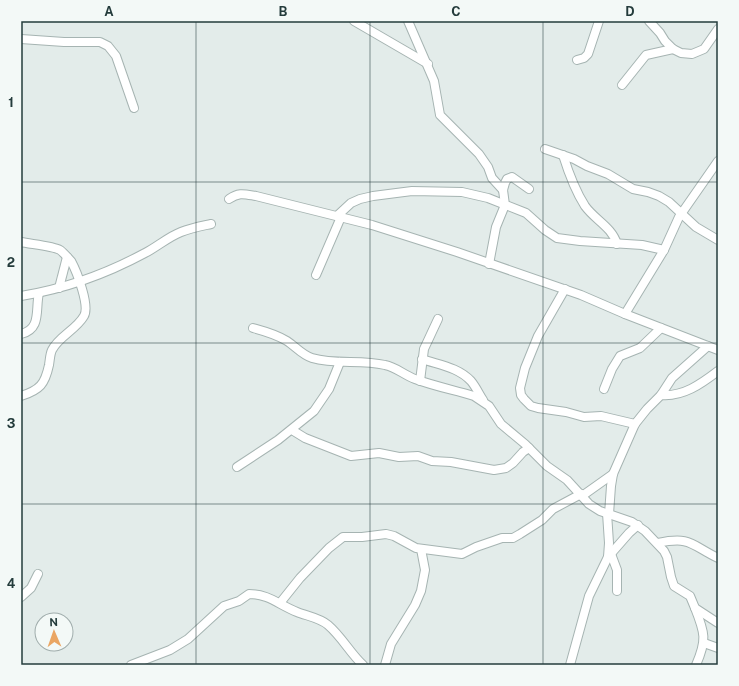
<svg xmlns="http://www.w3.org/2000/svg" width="739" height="686" font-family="'Public Sans',sans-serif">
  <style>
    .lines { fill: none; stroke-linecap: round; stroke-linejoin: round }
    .street-casing { stroke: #a6b4b2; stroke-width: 10 }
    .street { stroke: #fff; stroke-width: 8 }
    .grid { fill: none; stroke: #243c3c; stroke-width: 1; stroke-opacity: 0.55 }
    .neatline { fill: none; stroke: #243c3c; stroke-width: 1.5 }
    .grid-label { font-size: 13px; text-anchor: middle; font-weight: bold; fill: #243c3c }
  </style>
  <rect width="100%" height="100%" fill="#e3ecea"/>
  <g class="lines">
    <g class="street-casing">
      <g id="street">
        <polyline points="354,21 428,64"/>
        <polyline points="408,21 434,81 440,115 479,154 488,167 492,178 503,190"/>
        <polyline points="649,21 660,33 665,41 673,49 681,53 692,54 704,49 718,29"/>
        <polyline points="21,39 64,42 100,42 108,46 116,56 134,108"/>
        <polyline points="577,60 584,58 588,54 599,21"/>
        <polyline points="622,85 646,55 673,49"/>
        <polyline points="545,149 574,159 587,166 608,174 633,189 648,192 659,196 669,202 696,227 718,240"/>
        <path d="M563 155C568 171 576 192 585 206 595 220 612 227 617 244"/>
        <path d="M229 199C239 192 244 194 256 196L372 225 457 252 581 295 625 314 718 350"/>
        <polyline points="337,216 351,203 360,199 373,196 412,191 462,192 488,198 526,213 545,230 557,238 580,241 642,245 664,250"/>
        <path d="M21 242C30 244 53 246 60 250 64 253 68 258 71 261 77 272 90 306 84 316 76 330 59 336 52 350 50 354 50 359 49 365 45 384 40 390 21 396"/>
        <polyline points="489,264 496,227 505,205 503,190 505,183 507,179 512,177 529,189"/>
        <polyline points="316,275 341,217"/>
        <polyline points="59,288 67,257"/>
        <polyline points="565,289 538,336 525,368 520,388 521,395 524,399 531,406 538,408 566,412 584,417 601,416 635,424"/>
        <path d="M21 296C64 289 106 274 145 253 157 247 168 237 181 232 191 228 202 226 211 224"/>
        <polyline points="625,314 664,250 679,217 718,161"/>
        <path d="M253 328C264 331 276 334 287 341 295 346 302 355 312 358 336 365 361 359 385 365 396 367 404 375 415 379 434 386 454 390 474 396L489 406 501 424 525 444 547 466 567 480 589 504 600 511 632 522 645 531 664 551 667 557 671 577 674 586 690 596 695 608 718 623"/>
        <path d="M21 334C42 329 35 309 39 293"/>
        <path d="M422 359C439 365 458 367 471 381 476 387 479 394 483 400"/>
        <polyline points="420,381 424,349 438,319"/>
        <polyline points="604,389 612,369 620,356 640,348 661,328"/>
        <path d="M661 395C683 397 701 384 718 371"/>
        <polyline points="292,430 305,438 351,456 379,453 399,457 418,456 432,461 451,462 494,470 506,468 513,463 523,452 529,448"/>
        <polyline points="237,467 278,440 314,411 329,389 340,362"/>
        <polyline points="582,496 613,474"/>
        <polyline points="609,514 611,486 613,474 635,424 647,409 661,395 672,378 708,346"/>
        <path d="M658 543C691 536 691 545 718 558"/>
        <polyline points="611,554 617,570 617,591"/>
        <polyline points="608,557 629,533 638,525"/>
        <polyline points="21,597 31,588 38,574"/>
        <polyline points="280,603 300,578 329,548 343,537 362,537 386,534 394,536 416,548 462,554 476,547 502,538 513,538 520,534 542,520 553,509 581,494"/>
        <path d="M695 608C705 633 707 640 696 665"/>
        <polyline points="704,643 718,648"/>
        <path d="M131 665 170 650 188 639 224 606 239 601 249 594C269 594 279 605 297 612 307 616 320 618 328 625 342 637 350 653 363 665"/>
        <polyline points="385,665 391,644 415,605 421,591 425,570 421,549"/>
        <polyline points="570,665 589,596 608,557 609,543 607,513"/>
      </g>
    </g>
    <use href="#street" class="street"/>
  </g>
  <path class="grid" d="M196 21V665M370 21V665M543 21V665M21 182H718M21 343H718M21 504H718"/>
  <rect width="739" height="686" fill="none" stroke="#f3f9f7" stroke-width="44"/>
  <g transform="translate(54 632) rotate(358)"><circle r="19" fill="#f3f9f7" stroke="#a0adac"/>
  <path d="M0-3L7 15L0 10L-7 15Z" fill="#eaa663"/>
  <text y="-6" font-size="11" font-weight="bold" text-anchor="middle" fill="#243c3c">N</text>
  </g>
  <rect x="22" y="22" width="695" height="642" class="neatline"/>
  <g class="grid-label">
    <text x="109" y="16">A</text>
    <text x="283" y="16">B</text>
    <text x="456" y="16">C</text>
    <text x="630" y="16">D</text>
    <text x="11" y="107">1</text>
    <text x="11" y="267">2</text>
    <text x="11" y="428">3</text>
    <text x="11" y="588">4</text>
  </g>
</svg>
